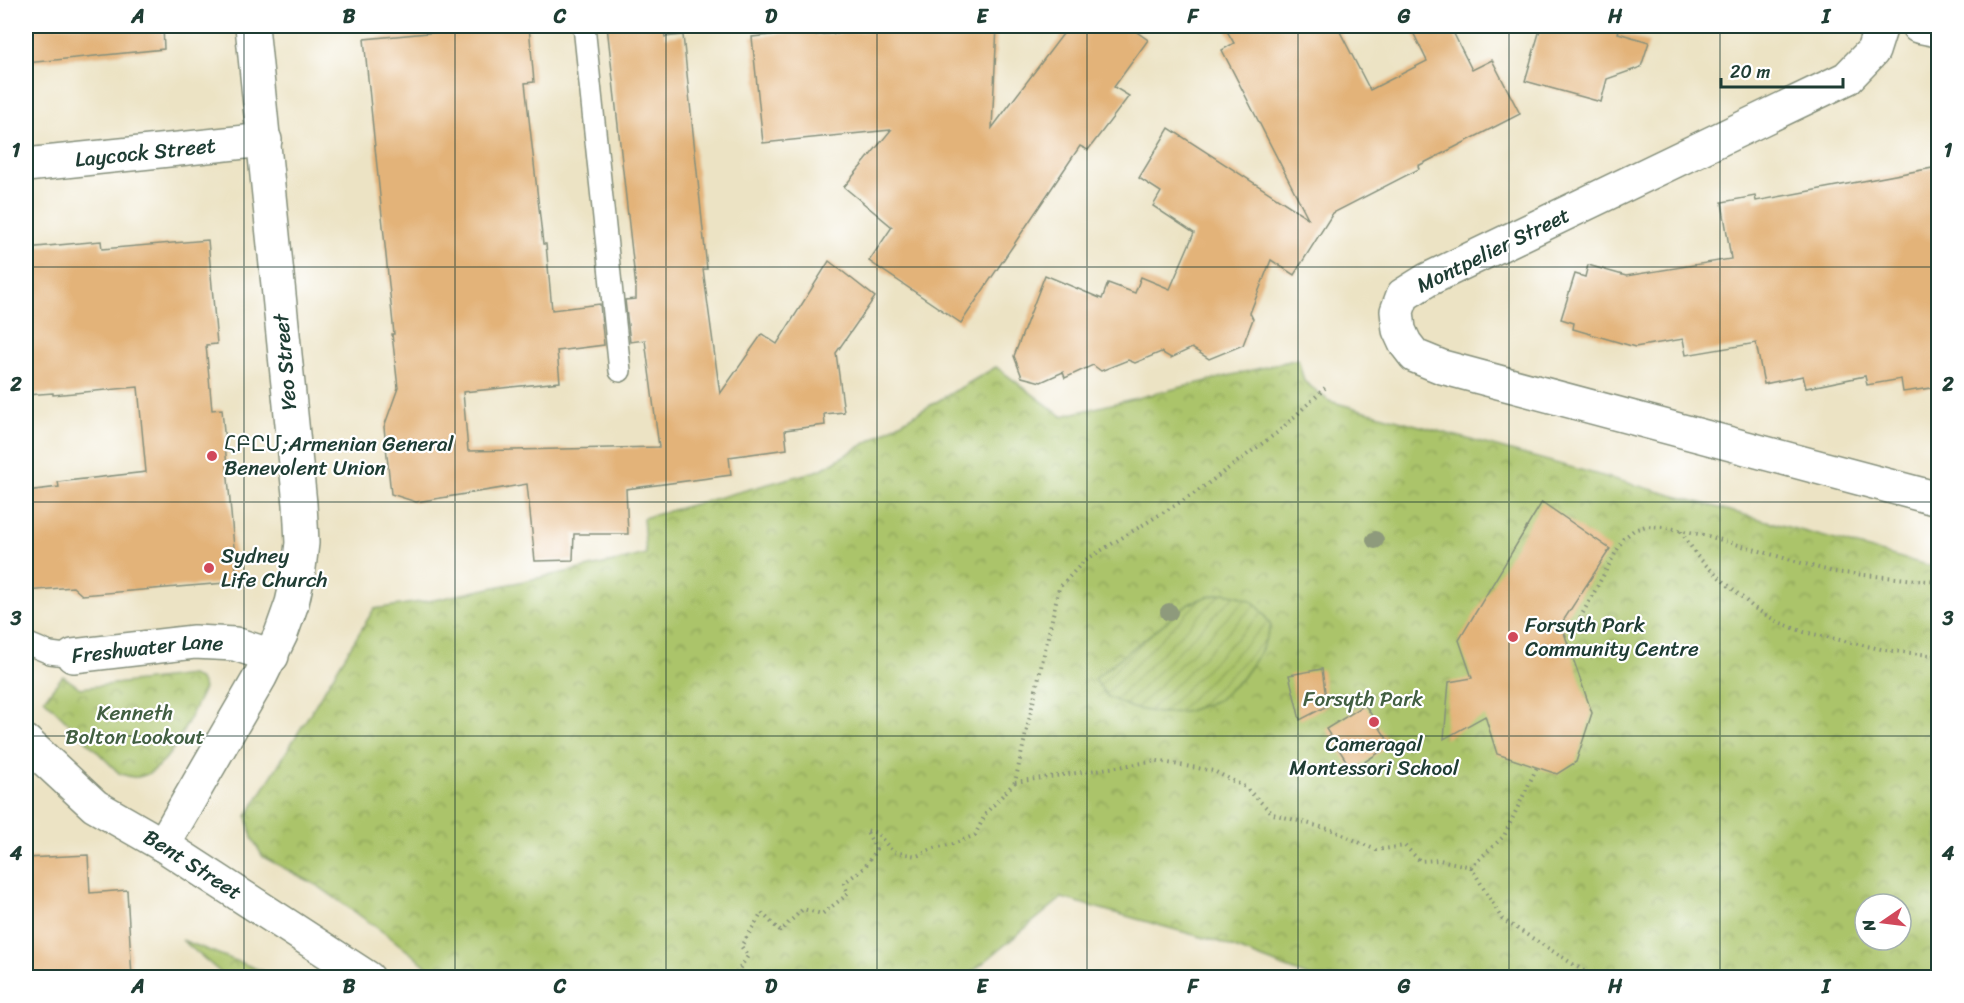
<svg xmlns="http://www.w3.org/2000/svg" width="1964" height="1003" font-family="Sriracha,'Noto Sans Armenian',sans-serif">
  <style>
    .park { fill: url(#park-crowns); stroke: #65804f; stroke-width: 1.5; fill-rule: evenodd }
    .garden { fill: url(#garden-furrows); stroke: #65804f; stroke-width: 1.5 }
    .building { fill: #e3b379 }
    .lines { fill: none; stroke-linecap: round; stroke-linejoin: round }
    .service-casing { stroke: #86907c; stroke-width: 24 }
    .minor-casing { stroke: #86907c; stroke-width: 36 }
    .path { stroke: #86907c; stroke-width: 4; stroke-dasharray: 1.5 4.5; stroke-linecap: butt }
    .service { stroke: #fff; stroke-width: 21 }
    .minor { stroke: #fff; stroke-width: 33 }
    .tree { fill: #8e9a7c }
    .grid { fill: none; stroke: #1f3d34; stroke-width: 1.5; stroke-opacity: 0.55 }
    .poi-dot { fill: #d1495b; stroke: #fff; stroke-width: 2 }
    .labels { text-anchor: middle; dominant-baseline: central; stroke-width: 4.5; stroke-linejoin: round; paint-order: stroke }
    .street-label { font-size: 21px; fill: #1f3d34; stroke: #fff }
    .poi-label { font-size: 21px; fill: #1f3d34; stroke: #fff; text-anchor: start }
    .park-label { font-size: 21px; fill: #425f42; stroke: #fff }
    .neatline { fill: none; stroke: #1f3d34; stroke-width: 2 }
    .grid-label { font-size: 20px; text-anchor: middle; font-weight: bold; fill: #1f3d34 }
  </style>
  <defs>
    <pattern id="park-crowns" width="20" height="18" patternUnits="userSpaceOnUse" patternTransform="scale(1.5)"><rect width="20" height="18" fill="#abc46a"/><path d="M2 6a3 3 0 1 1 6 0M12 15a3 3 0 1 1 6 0" fill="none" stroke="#8ba058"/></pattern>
    <pattern id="garden-furrows" width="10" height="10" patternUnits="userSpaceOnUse" patternTransform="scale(1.5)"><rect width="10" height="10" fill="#abc46a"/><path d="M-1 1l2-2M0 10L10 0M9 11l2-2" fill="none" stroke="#8ba058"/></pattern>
  </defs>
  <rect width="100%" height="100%" fill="#fff"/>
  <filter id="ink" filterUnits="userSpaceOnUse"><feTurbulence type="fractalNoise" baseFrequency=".0167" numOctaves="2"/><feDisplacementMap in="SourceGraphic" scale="12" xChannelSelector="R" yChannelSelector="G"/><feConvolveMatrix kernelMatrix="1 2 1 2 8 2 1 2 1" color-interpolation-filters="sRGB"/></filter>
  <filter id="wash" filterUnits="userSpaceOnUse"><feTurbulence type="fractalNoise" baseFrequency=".008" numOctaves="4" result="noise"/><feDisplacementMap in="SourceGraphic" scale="24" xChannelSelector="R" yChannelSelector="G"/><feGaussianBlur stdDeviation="1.35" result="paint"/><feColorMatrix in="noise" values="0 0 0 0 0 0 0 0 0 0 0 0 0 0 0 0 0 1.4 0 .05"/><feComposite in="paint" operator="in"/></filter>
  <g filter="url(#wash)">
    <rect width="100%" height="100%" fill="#ece3c4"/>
    <g class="park">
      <path d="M1298 359 1304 381 1329 401 1938 568V977H1310L1219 942 1062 898 966 977H437L424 964 390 937 318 886 263 857 252 838 247 816 374 609 434 600 618 561 646 554 643 518 820 470 996 367 1062 416ZM1865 904H1901V940H1865Z"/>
      <path d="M191 675 200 680 204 688 200 697C187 722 168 773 138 777 132 778 125 775 119 773L44 699 63 676 80 688Z"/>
      <polygon points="182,940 278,977 226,977"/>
    </g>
    <path class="garden" d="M1225 593C1254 598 1256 601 1271 626L1261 651 1242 678 1218 700 1185 712 1158 713 1132 708 1108 697 1094 679 1189 604 1206 597Z"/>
    <g id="blocks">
      <g class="building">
        <polygon points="26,26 163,26 164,49 26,63"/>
        <polygon points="503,26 529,26 534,82 525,83 543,244 546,244 552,310 600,304 604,345 557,351 560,382 463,392 468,451 659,447 645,340 630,342 625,300 636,299 636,288 607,26 663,26 665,37 683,35 707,269 703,269 720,394 762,334 777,344 829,261 875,297 836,353 844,412 824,414 825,425 785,430 787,449 729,457 731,475 626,489 628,534 574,534 573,560 535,561 527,484 416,502 391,494 384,427 398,388 392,334 394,334 364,39"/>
        <polygon points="923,26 997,26 992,128 1069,26 1128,26 1148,40 1114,87 1129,96 1088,150 1080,146 961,323 869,261 892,227 844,187 891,130 763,143 752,37 815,30 816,35"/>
        <polygon points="1224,26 1337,26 1370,90 1427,61 1410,26 1450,26 1472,70 1492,60 1520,114 1418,166 1419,169 1333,213 1294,275 1271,260 1250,313 1253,319 1243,345 1209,359 1192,348 1171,358 1161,352 1135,363 1128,360 1101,371 1093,365 1065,378 1063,372 1041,382 1022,377 1014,356 1045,275 1102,299 1108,283 1135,293 1141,277 1170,289 1194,233 1153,206 1161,192 1139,178 1169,128 1308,218 1222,50 1234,43"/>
        <polygon points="1541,26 1620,26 1618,33 1649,42 1641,67 1607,79 1601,102 1525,81"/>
        <polygon points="1938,167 1938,387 1903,392 1901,379 1867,385 1865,376 1806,388 1803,376 1764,384 1756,343 1686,355 1683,339 1635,347 1573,329 1574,323 1561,319 1575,274 1585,277 1588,265 1626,276 1731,259 1722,202 1755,196 1756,201"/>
        <polygon points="208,240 217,344 206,345 212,410 222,409 237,582 82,595 73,587 26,591 26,491 59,487 58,482 146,472 138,387 53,395 53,393 26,395 26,248 101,241 102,249"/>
        <polygon points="1542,502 1610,549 1561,624 1592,713 1576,762 1557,774 1497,754 1485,716 1444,739 1449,682 1472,678 1459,640"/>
        <polygon points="1322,669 1327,706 1300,720 1289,675"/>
        <polygon points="1365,705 1391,745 1352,770 1326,729"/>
        <polygon points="88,855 90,893 127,890 132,978 26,978 26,858"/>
      </g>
    </g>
  </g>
  <g filter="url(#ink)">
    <use href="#blocks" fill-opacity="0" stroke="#86907c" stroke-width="1.5"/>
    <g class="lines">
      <g class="service-casing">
        <g id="service">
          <polyline points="584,26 620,371"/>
          <polyline points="26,643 50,653 73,656"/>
        </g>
      </g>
      <g class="minor-casing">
        <g id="minor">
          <polyline points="1881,26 1873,51 1847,78 1427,280 1403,295 1397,311 1399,330 1405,343 1415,356 1442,367 1938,499"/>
          <polyline points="1918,26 1938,30"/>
          <path id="s1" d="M26 165 265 140"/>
          <path id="s2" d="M73 656 194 642 235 644 272 656"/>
          <path id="s3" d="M26 742 95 806 163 845 368 978"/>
          <polyline points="163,845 260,677 281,634 292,603 298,576 302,543 300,504 252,26"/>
        </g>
      </g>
      <g class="path">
        <polyline points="1681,531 1697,556 1711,570 1754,608 1778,622 1804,632 1885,650 1938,656"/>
        <polyline points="1565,635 1572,633 1623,539 1634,530 1646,526 1664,527 1704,535 1833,572 1938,582"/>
        <polyline points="1015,782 1157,761 1214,771 1245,787 1273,814 1332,830 1376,850 1405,846 1420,861 1440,860 1471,867 1504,836 1537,767"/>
        <polyline points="1471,867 1502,919 1595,978"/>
        <polyline points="406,970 414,978"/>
        <polyline points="733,978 748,956 741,946 762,913 780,931 803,909 822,914 848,894 844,883 865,867 876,849 866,830 877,833 893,852 917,856 934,848 953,844 975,835 986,813 1015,782 1059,588 1084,561 1195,493 1278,432 1325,388"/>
      </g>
      <use href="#service" class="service"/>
      <use href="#minor" class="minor"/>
    </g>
    <g class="tree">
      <circle cx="1375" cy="540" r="9"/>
      <circle cx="1169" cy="612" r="9"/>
    </g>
  </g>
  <path class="grid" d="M244 26V978M455 26V978M666 26V978M877 26V978M1087 26V978M1298 26V978M1509 26V978M1720 26V978M26 267H1938M26 502H1938M26 736H1938"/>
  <g class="poi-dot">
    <circle cx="212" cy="456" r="6"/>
    <circle cx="209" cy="568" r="6"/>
    <circle cx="1513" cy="637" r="6"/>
    <circle cx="1374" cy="722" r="6"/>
  </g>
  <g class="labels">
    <g class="street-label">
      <text stroke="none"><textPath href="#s1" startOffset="120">Laycock Street</textPath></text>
      <text transform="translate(1493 250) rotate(-26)">Montpelier Street</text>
      <text transform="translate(285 362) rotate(-95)">Yeo Street</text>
      <text stroke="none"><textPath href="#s2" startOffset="75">Freshwater Lane</textPath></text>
      <text stroke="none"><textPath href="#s3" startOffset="208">Bent Street</textPath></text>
    </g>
    <g class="poi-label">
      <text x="224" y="444">ՀԲԸՄ;Armenian General<tspan x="224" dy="24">Benevolent Union</tspan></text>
      <text x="221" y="556">Sydney<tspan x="221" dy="24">Life Church</tspan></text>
      <text x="1525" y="625">Forsyth Park<tspan x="1525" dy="24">Community Centre</tspan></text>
      <text x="1374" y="744" text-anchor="middle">Cameragal<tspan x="1374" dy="24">Montessori School</tspan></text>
    </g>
    <g class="park-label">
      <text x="1363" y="699">Forsyth Park</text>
      <text x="135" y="713">Kenneth<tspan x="135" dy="24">Bolton Lookout</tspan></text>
    </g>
  </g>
  <rect width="1964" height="1003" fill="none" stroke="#fff" stroke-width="66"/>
  <g transform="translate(1883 922) rotate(256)"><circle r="28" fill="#ffffff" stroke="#a5b1ae" stroke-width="1.5"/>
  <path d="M0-4.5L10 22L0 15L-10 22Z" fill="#d1495b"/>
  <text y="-9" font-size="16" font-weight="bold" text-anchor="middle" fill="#1f3d34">N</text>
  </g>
  <path d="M1721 78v9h122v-9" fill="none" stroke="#1f3d34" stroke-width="3"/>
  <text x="1730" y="78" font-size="18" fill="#1f3d34" stroke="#ffffff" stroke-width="4.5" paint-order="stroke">20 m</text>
  <rect x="33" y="33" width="1898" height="937" class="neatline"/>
  <g class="grid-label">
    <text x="138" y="23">A</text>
    <text x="349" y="23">B</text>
    <text x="560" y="23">C</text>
    <text x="771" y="23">D</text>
    <text x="982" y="23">E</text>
    <text x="1193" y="23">F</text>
    <text x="1404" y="23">G</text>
    <text x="1615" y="23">H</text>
    <text x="1826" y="23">I</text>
    <text x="16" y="157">1</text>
    <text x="1948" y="157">1</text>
    <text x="16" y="391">2</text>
    <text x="1948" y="391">2</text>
    <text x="16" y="625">3</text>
    <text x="1948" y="625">3</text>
    <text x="16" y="860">4</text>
    <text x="1948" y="860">4</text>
    <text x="138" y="993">A</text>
    <text x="349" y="993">B</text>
    <text x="560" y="993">C</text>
    <text x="771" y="993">D</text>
    <text x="982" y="993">E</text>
    <text x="1193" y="993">F</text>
    <text x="1404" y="993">G</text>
    <text x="1615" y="993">H</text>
    <text x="1826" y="993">I</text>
  </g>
</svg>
